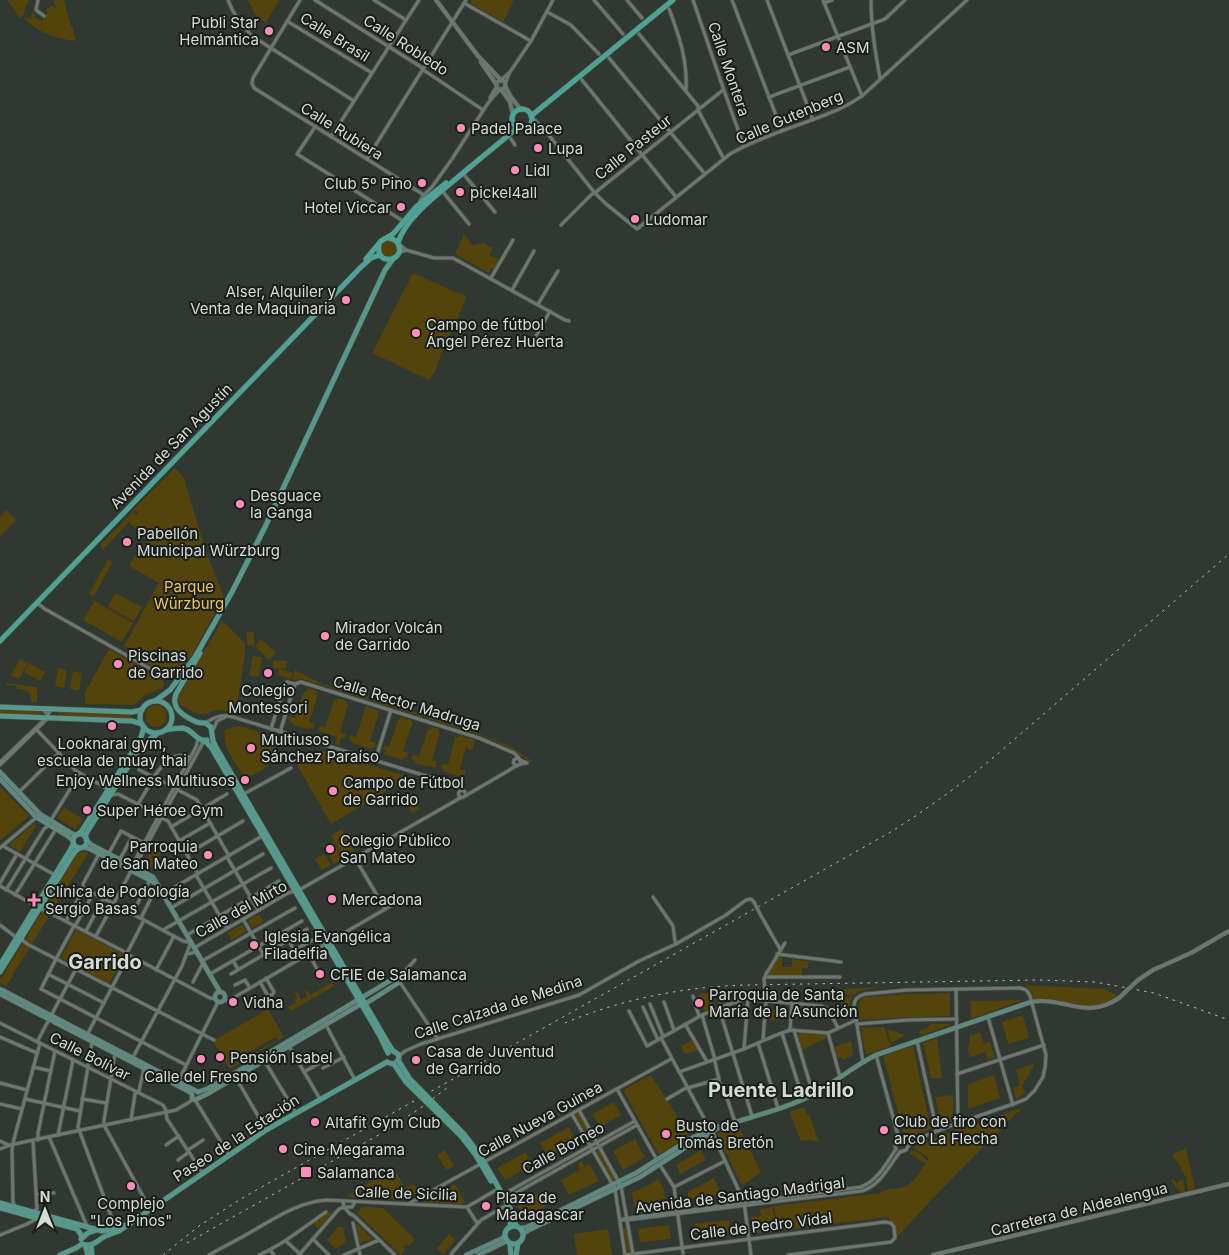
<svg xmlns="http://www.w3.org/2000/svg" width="1229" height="1255" font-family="Inter,sans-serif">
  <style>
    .green { fill: #54430a; fill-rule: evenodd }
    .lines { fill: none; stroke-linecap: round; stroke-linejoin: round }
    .minor-casing { stroke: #4b544e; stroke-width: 4.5 }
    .tertiary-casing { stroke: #4b544e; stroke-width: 5 }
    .secondary-casing { stroke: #4b544e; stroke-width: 5.5 }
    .primary-casing { stroke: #4b544e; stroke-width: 6 }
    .trunk-casing { stroke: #4b544e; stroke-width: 6 }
    .minor { stroke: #6c776f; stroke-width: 3 }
    .tertiary { stroke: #6c776f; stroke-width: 4 }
    .secondary { stroke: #62877e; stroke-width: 4.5 }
    .primary { stroke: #57978c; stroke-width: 5 }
    .trunk { stroke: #50a296; stroke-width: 5 }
    .rail { stroke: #b2b9b4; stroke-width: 1; stroke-dasharray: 2.5 5; stroke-linecap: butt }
    .minor-bridge-casing { stroke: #4b544e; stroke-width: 4.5; stroke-linecap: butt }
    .tertiary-bridge-casing { stroke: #4b544e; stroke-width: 5; stroke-linecap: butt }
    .primary-bridge-casing { stroke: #4b544e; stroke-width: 6; stroke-linecap: butt }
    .minor-bridge { stroke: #6c776f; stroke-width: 3 }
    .tertiary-bridge { stroke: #6c776f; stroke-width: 4 }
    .primary-bridge { stroke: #57978c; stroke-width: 5 }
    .poi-dot { fill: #ff8eba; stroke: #1a1e1b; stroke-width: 2 }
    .labels { text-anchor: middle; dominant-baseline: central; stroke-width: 4; stroke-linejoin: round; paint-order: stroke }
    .poi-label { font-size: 15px; fill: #d5dbd6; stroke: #1a1e1b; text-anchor: start }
    .street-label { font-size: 15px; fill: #d5dbd6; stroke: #1a1e1b }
    .park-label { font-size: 15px; fill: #ecc658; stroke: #1a1e1b }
    .district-label { font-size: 20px; font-weight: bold; fill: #d5dbd6; stroke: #1a1e1b }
  </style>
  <rect width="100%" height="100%" fill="#2f3831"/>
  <g class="green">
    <polygon points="7,0 29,0 28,4 26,4 24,15 20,18"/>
    <path d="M54 0H64L71 26H72L76 41C56 39 37 32 23 17L31 19 32 12 35 14 34 17 42 21 48 12 46 10 52 6 56 8Z"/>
    <polygon points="247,0 279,0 266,23 256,15"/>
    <polygon points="472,0 514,0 503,22 470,3"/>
    <polygon points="464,234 472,245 484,243 493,248 489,255 499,259 494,269 491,268 489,273 455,254"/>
    <circle cx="389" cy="249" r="8"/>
    <polygon points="413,273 467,297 440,357 436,370 429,380 372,353"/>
    <polygon points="175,468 183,476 207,554 224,597 190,658 172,678 128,653 130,649 124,646 159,583 129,566 134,557 148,541 129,522 107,546 103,549 100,545 133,511 136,515 138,513 134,509"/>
    <polygon points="6,510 16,520 0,537 0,517"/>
    <polygon points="108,559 113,562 94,596 89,594"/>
    <polygon points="115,593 142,607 134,621 108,607"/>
    <polygon points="94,601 133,623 122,642 83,620"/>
    <polygon points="222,620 245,643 245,653 236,714 221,710 213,711 205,714 198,714 180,705 178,698"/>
    <polygon points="247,632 254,632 254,646 247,645"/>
    <polygon points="261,639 276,653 269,660 255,646"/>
    <polygon points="109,649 163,680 164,683 162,688 144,696 134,705 85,704 85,692"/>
    <polygon points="253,656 262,657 259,677 249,675"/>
    <polygon points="20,659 28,663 19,679 11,675"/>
    <polygon points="273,660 287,661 286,668 280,669 293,673 291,679 277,675 279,668 273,668"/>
    <polygon points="29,663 45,672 40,681 24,672"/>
    <polygon points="58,668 67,670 64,688 55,686"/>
    <polygon points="295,670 322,684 445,722 481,734 511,747 532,761 530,762 509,748 481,735 302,679 292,680"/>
    <polygon points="73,671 82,673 79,691 70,689"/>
    <polygon points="6,683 37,687 37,702 31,702 30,694 26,690 17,689 15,685 6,685"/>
    <polygon points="308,688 317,691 316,694 318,695 309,722 315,724 313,729 310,728 310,730 293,725 294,724 291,723 291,721 288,720 289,717 295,718 303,694 304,694 305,691 307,691"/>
    <polygon points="337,698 347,701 346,704 348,704 340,732 346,734 344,739 341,738 339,746 335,744 337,737 318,731 320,726 325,727 334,700 337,701"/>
    <circle cx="156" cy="716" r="11"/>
    <polygon points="366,706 378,710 377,713 379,713 370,741 376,743 375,748 372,747 371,749 352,743 352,741 349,740 350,735 356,737"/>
    <polygon points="0,708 41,711 42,713 39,715 0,714"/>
    <polygon points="58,711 131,714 131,719 58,716"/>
    <polygon points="400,717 413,721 403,751 408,753 407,758 404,757 403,760 384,754 386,750 383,749 384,746 389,747 398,720 399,720"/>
    <path d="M238 726 254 730 276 738C276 762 266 771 245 778 236 764 221 747 225 730L232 727Z"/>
    <polygon points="431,727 439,729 438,732 440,733 432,760 437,762 435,768 430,766 429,767 414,763 414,760 411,759 413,755 419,756 428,729 430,730"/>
    <polygon points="459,735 475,740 472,750 466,748 460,769 466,771 465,775 462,774 461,777 443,771 443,769 440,768 442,764 448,765 455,737 458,738"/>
    <polygon points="323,751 410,777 331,824 297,765"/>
    <polygon points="0,787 29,816 0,841"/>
    <polygon points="411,793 420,809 412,813 403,798"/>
    <polygon points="64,807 83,819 76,829 75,829 57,818"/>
    <polygon points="34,824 36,826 20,852 9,845"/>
    <polygon points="342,829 355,852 344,858 331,835"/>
    <polygon points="333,841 343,858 334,864 323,846"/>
    <polygon points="154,847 162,851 153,869 144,864"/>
    <polygon points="82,851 88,853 6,986 0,983 0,980 76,856"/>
    <polygon points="324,854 331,865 322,870 315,859"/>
    <polygon points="259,914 263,922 252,928 248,921"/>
    <polygon points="242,924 247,931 231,940 227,933"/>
    <polygon points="76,929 124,955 109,984 61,958"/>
    <polygon points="778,957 782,958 782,967 792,967 792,959 812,962 808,962 808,968 802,968 802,975 770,976 768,974"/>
    <polygon points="332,982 334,986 291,1011 288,1007 296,1002 291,994 295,999 297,997 295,993 297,992 301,1000 307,996 305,991 307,990 310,995"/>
    <path d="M1024 985 1103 989 1115 994 1118 996C1091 1012 1083 1005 1056 1000 1049 998 1042 999 1035 999L1033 998 1032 992Z"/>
    <polygon points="888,987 863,990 859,991 854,995 840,994 840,989"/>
    <polygon points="761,990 757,996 749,996 719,1006 716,992"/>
    <polygon points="709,993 713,1008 705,1011 704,1010 699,994"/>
    <path d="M950 993V1016L909 1017 860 1020C859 1011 855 1002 865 997L907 994Z"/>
    <polygon points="839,997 852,997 851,1000 850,1008 848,1009 848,1013 850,1013 851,1018 850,1019"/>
    <polygon points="1023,1000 971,1019 970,1001"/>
    <path d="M268 1009 284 1037 230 1069 213 1041ZM276 1037 278 1040 235 1063 234 1061Z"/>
    <polygon points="770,1009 772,1010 771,1013 772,1014 773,1009 778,1009 778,1012 779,1013 780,1009 779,1020 766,1019 766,1015 769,1015 771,1014"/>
    <polygon points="1023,1015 1029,1038 1008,1044 1002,1022"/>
    <polygon points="931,1024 950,1024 950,1025 923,1035 919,1033 919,1031 926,1029"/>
    <polygon points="884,1027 891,1046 866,1055 861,1028"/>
    <polygon points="887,1029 904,1034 904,1036 894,1041 891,1043"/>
    <polygon points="802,1032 824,1034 825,1035 826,1038 802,1050 798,1037 799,1034"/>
    <polygon points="980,1032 984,1044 990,1042 995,1058 988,1060 985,1052 969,1058 970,1053 968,1053 968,1045 970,1044 970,1035"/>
    <polygon points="937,1038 942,1078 931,1078 923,1043"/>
    <polygon points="692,1040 698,1050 685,1054 681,1046"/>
    <polygon points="851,1041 853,1052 852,1052 852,1056 843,1060 842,1057 837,1058 834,1047"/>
    <polygon points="440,1044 441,1052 426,1054 425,1047"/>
    <polygon points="913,1046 931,1129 909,1137 904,1135 883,1056"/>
    <polygon points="1033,1064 1033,1067 1022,1086 1026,1093 1016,1099 1013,1088 1020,1085 1016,1070"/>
    <polygon points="651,1075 689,1135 659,1155 623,1090"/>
    <polygon points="994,1075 1000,1098 968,1109 968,1084"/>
    <polygon points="953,1095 953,1121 941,1125 935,1097"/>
    <polygon points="614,1102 621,1115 600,1127 592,1114"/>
    <polygon points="804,1107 807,1115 809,1114 819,1142 809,1140 801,1141 789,1112"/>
    <path d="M1022 1108 937 1194 897 1237 894 1223 887 1217 778 1231 774 1206 880 1193C886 1187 896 1190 904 1187 915 1182 919 1172 926 1163L922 1162 910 1154V1151C915 1149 925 1156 927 1161L929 1158 912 1147 954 1131Z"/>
    <polygon points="579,1113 593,1139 590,1141 575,1115"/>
    <polygon points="738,1125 761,1172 742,1186 718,1136 719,1132"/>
    <polygon points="569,1127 576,1141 548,1156 540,1143"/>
    <polygon points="635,1139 645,1157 623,1170 613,1151"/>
    <polygon points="1186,1148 1195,1190 1188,1191 1186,1177 1180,1168 1183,1166 1180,1166 1172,1155"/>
    <polygon points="445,1150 454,1166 446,1170 437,1155"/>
    <polygon points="599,1150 615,1179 615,1180 612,1181 596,1152"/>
    <polygon points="701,1150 706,1160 680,1174 676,1165"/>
    <polygon points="526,1152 533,1165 505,1180 497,1168"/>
    <polygon points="582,1161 585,1167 589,1164 599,1181 569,1195 561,1180 580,1170 577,1164"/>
    <polygon points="394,1168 405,1188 414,1184 419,1192 405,1199 345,1197"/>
    <polygon points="714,1178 722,1195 688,1199 688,1192"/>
    <polygon points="658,1179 664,1190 666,1202 634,1206 632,1192 649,1185"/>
    <polygon points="1183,1179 1185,1192 1181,1193 1171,1181 1174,1180 1177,1183"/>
    <polygon points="455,1184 465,1202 461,1204 423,1202"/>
    <polygon points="547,1188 554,1202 524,1217 517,1205"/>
    <polygon points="362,1207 383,1208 414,1238 413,1239 414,1240 409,1246 407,1244 403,1247 405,1250 401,1255 357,1213"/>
    <polygon points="773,1207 776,1231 752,1234 750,1217 761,1216 760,1209"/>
    <polygon points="333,1210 334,1211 318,1229 313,1223"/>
    <polygon points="729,1220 730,1231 695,1235 694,1224"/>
    <polygon points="356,1223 373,1239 360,1243"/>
    <polygon points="669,1225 671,1239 640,1242 638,1229"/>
    <polygon points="338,1227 343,1227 346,1243 335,1249 327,1240"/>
    <polygon points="627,1227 630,1250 628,1252 627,1251 623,1228"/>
    <polygon points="608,1229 612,1255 577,1255 574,1234"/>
    <polygon points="449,1234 456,1240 443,1254 437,1248"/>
  </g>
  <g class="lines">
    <g class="minor-casing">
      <g id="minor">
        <polyline points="38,0 36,10 44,16"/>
        <path d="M228 0C233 14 241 25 252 36L354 101"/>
        <polyline points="300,0 253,78 252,83 254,88 424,195"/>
        <polyline points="315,0 421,67 422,69 483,110"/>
        <polyline points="374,0 406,20"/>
        <polyline points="594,0 623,34"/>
        <polyline points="627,0 642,18"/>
        <path d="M693 0C710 49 726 98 744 146"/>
        <polyline points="732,0 782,131"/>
        <polyline points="767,0 813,120"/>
        <polyline points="823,0 862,96"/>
        <path d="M871 0C871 27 875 52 880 78"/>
        <polyline points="464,3 531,41"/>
        <polyline points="824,3 832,0"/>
        <path d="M669 9C679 35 688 62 686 91"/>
        <polyline points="547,12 571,25 599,54"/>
        <polyline points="287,21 372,73"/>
        <polyline points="639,34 698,106 698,110 724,159"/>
        <polyline points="788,55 885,19 905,0"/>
        <polyline points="609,58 705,174"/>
        <polyline points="501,80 510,72 531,41 553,0"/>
        <polyline points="582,80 676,197"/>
        <polyline points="505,84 509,74"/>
        <polyline points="769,97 850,67"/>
        <polyline points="490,98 497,86"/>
        <path d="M535 120 544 129 594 192 605 203 637 229 730 154C754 140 782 131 809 121 828 114 845 108 862 96L967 0"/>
        <polyline points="315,127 297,154 403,221"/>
        <polyline points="331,137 419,0"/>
        <polyline points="511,139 515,145"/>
        <polyline points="367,159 466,0"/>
        <polyline points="465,176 495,212"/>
        <polyline points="443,192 469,224"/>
        <polyline points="420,201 424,195 432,187 452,159 488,103 500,89"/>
        <polyline points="561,225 591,195 597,191 723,90"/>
        <polyline points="399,244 406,250 400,252"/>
        <polyline points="406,250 434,258 453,258 565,320 569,321"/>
        <polyline points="491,278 513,240"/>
        <polyline points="512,290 534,251"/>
        <polyline points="538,304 558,271"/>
        <polyline points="535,338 550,311"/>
        <polyline points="37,603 45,609 163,676"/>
        <path d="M205 723C215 717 221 714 233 717L459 786 462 788 464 791"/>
        <polyline points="271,729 285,684 287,682 295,684 301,682 479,738 514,753 519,758"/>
        <polyline points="37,730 76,771 108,789"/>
        <polyline points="213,730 217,721 225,717"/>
        <polyline points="280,732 295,684"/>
        <circle cx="517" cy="762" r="3.5"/>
        <polyline points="375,761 391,710"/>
        <polyline points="0,762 42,722 52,709"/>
        <polyline points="520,764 527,763 520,760"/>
        <polyline points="0,765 48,718 47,714 43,709"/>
        <polyline points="139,770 170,785 174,786"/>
        <polyline points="178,790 197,800 229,856"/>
        <circle cx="462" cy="794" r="3.5"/>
        <polyline points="19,792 59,753"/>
        <polyline points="112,795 118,794 159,815"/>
        <polyline points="242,795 291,768"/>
        <polyline points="465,796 518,765"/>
        <path d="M138 804C143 796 148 788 152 780 162 765 170 751 190 757"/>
        <polyline points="162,818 168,821 198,874"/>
        <polyline points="51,820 80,773"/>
        <polyline points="171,827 227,794"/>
        <polyline points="179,841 210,823"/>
        <polyline points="3,846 55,875"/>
        <polyline points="0,848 38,816"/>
        <polyline points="109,853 121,831 144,843"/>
        <polyline points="187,854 243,821"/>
        <polyline points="227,857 258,910"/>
        <polyline points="355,858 385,909"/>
        <polyline points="120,859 132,837"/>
        <polyline points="134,868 204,741"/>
        <polyline points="196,875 227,928"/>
        <polyline points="0,883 17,854"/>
        <polyline points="0,886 36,906"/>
        <polyline points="84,888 183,941 188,942 190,940"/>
        <polyline points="6,890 44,829 49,825"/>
        <polyline points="163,894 264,835"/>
        <polyline points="15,895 56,829"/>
        <polyline points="653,897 673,926 675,941 676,944"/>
        <polyline points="171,908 263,854"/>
        <polyline points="40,909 44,910 123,951 129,955 210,998 216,999"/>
        <polyline points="132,914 150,880"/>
        <polyline points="760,914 780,949"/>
        <polyline points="141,918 155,890 159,887"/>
        <polyline points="243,919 263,954"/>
        <polyline points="66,921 84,888 83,887 83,884 99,854"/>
        <polyline points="0,925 17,938"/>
        <polyline points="74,926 56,959 41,989 186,1065"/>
        <polyline points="75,926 93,894"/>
        <polyline points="163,930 271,868"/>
        <polyline points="86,931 103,899"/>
        <polyline points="284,932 299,959"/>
        <polyline points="187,935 279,881"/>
        <polyline points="96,936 129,875 134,862 196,747 198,739"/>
        <polyline points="22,938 23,941 29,945 214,1040"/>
        <polyline points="194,948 288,893 299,890 462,797"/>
        <polyline points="294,950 313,940"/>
        <polyline points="127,953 144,920"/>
        <polyline points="187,954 197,952"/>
        <polyline points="309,954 317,969"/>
        <polyline points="777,954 841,962"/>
        <polyline points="202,961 295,908"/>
        <polyline points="233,961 238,969"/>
        <polyline points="156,970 174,936"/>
        <polyline points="404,972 415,960"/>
        <polyline points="48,974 104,1003"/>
        <polyline points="210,974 302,921"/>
        <polyline points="231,974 307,929"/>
        <polyline points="765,977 840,977"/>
        <polyline points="764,979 766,974 785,943"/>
        <polyline points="399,981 438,1039"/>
        <polyline points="193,982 203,963"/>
        <polyline points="260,982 268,996 272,995 274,992 266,978"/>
        <polyline points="235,985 245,980 250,988"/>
        <polyline points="956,989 958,1123"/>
        <polyline points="693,996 699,1016"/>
        <polyline points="224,1000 228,1001 404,898"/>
        <polyline points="758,1000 765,990"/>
        <polyline points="664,1002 674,1030"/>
        <polyline points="650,1004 663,1036"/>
        <polyline points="643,1007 658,1040"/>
        <polyline points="719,1008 752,1116"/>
        <polyline points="629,1011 647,1046 702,1015 727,1005 745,999 822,1006 828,1009 838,1028"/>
        <polyline points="988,1017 1013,1105"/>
        <polyline points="0,1023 163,1105 167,1112"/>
        <polyline points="685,1024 706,1060"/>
        <polyline points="857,1024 908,1020 957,1019"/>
        <polyline points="326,1025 355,1080"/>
        <polyline points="790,1030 792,1003"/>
        <polyline points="794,1030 813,1094"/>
        <polyline points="782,1033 803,1099"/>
        <polyline points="828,1033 840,1077"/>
        <polyline points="87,1035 129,955"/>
        <polyline points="0,1037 37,1053"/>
        <polyline points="661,1038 705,1120 710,1128"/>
        <polyline points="763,1040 766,1001"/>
        <polyline points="917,1041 937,1131"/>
        <polyline points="37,1042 76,969"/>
        <polyline points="92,1042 78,1127 114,1224 114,1228"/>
        <polyline points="758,1043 778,1108"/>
        <polyline points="289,1046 320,1099"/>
        <polyline points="744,1049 748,999"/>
        <polyline points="115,1054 104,1120 104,1125 150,1209"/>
        <polyline points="876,1055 899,1139"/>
        <polyline points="399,1056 405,1051 421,1044 579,995 639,961 676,944 726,915 746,900 751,899 754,902"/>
        <polyline points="132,1059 182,966 191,942"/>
        <polyline points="264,1060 296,1113"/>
        <path d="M863 1062 854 1006C854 999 858 996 865 994L907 990 1020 988C1026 989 1028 991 1030 996L1046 1055 1045 1068 1043 1077 1035 1090 1026 1099 1016 1103 958 1123 912 1141 899 1139C895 1142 894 1144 896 1149"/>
        <polyline points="33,1067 51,1071"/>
        <polyline points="323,1068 344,1057"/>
        <polyline points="304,1072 318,1064"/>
        <polyline points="679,1072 744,1049 774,1036 790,1030 828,1033 856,1020"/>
        <polyline points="957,1074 1044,1045"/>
        <polyline points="235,1076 266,1130"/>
        <polyline points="718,1079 726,1095 735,1122"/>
        <polyline points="178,1082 218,1002"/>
        <polyline points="0,1083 27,1090"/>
        <polyline points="617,1089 657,1160"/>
        <polyline points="25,1099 80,1111"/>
        <polyline points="82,1099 106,1103"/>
        <polyline points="667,1099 684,1089 719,1079 715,1062 714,1056 702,1015"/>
        <polyline points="195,1100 229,1155"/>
        <polyline points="0,1104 22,1109"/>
        <polyline points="579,1110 621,1186 633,1254"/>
        <polyline points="166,1112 167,1119 202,1172"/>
        <polyline points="572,1114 615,1189 625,1255"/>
        <polyline points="131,1120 135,1094 139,1091 144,1068"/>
        <polyline points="713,1132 716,1141 744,1202 751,1255"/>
        <polyline points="58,1135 73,1060"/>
        <polyline points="49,1137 87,1226"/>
        <polyline points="38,1140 38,1133 55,1051"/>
        <polyline points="0,1141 9,1145"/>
        <polyline points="33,1141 37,1209 34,1211"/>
        <polyline points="166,1145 179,1136"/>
        <polyline points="0,1149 10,1145 176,1110 188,1103 193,1099"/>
        <polyline points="188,1150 203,1140"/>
        <polyline points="900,1152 906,1150 911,1141"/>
        <polyline points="178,1160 189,1152"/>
        <polyline points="660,1165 674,1187 683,1253"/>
        <polyline points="674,1187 725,1161"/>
        <polyline points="36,1194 54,1193"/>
        <polyline points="502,1195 635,1121"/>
        <polyline points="505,1199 637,1125"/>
        <polyline points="343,1202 344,1207 352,1207 355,1202"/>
        <polyline points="408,1204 671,1059"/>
        <polyline points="15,1207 13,1202 12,1150 14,1139 40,1043"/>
        <polyline points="467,1207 496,1190"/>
        <polyline points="467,1207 477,1223"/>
        <path d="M623 1219 861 1187C878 1180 886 1164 896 1149"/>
        <path d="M620 1220H627L862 1191C881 1185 888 1167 900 1152"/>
        <polyline points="353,1223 360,1255"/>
        <polyline points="0,1235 27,1224 38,1218"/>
        <polyline points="313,1239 329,1255"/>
        <polyline points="286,1241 301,1255"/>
        <polyline points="270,1250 274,1255"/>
        <path d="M209 1255C223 1247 237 1240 251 1232 275 1218 298 1202 327 1200L467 1207"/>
        <path d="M259 1255C284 1244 304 1227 326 1212"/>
        <polyline points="299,1255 339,1209 344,1207 350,1214 353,1215 395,1255"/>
        <polyline points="344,1255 379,1240"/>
        <polyline points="451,1255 452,1253 481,1220 505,1206"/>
        <polyline points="625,1255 885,1222 891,1223 894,1227 895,1238 891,1242 788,1255"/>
      </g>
    </g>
    <g class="tertiary-casing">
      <g id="tertiary">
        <polyline points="436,0 478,56 501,80"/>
        <polyline points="481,62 496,84"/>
        <circle cx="501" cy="85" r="4.5"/>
        <polyline points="505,86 511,97 521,110"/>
        <polyline points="501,89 510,102 513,115"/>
        <polyline points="1138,980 1153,970 1191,953 1229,931"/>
        <path d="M1031 1002C1065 996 1085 1021 1119 998"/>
        <polyline points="933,1255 1229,1184"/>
      </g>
    </g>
    <g class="secondary-casing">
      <g id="secondary">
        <polyline points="0,772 40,814 71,833 76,835"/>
        <polyline points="0,779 36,817 69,837 73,841"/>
        <polyline points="86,840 92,845 153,877 220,992"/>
        <polyline points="83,847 90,849 157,884"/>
        <polyline points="0,989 198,1092"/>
        <circle cx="220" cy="997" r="5"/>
        <polyline points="0,994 188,1091 192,1094 192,1098 195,1100 209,1093 361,1004 365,1004 395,985 400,982 404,972"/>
        <polyline points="198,1092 209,1088 235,1073 403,973"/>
        <path d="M711 1128 723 1126C753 1116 786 1109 814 1094 835 1082 854 1066 876 1055L1031 1002"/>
        <polyline points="521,1228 527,1227 636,1173 690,1139 704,1132 707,1129 711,1128 713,1130"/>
        <polyline points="523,1234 529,1230 640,1177 697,1140 708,1135 711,1134 713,1131 718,1128"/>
        <polyline points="466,1255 501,1239 505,1236"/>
        <polyline points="478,1255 507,1241"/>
      </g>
    </g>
    <g class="primary-casing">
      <g id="primary">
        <path d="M200 653 176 694C175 698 174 699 175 703 176 713 196 724 205 723L211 727 213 741 217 749 389 1045 393 1051 398 1054 399 1059 396 1063 392 1064 387 1062"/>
        <circle cx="156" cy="717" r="16"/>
        <polyline points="155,701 170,690 195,657 232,592 265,527 385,270 393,259"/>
        <polyline points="0,707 132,712 142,710"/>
        <polyline points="0,716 132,721 142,724"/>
        <path d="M166 730C171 729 178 728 183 728 194 730 196 742 207 740"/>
        <polyline points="205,741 211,747 380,1036 388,1053"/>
        <polyline points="78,834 81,832 140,740 142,734 144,727"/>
        <circle cx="80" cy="841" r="7"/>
        <polyline points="85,837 87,832 136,754 145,743 158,733"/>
        <polyline points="0,965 72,847 73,844"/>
        <polyline points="0,972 74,853 79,848"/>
        <path d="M463 1133C479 1152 490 1172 502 1194 508 1204 514 1214 516 1226"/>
        <polyline points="460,1135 475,1154 491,1181"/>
        <polyline points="0,1203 102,1231 108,1230 124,1225"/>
        <polyline points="0,1208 77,1229 82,1236"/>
        <polyline points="509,1213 511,1217 510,1227"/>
        <circle cx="514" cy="1235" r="9"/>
        <polyline points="81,1239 88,1233 97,1230"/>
        <path d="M82 1244C91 1247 95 1243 102 1238 107 1235 113 1233 119 1231L266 1130 387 1062"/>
        <polyline points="510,1244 511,1255"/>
        <polyline points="85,1245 88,1255"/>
        <polyline points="91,1245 92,1255"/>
        <polyline points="60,1255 76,1248 82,1244"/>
        <polyline points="516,1255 518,1243"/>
      </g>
    </g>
    <g class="trunk-casing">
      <g id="trunk">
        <circle cx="522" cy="119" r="10"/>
        <polyline points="531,116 673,0"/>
        <path d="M398 243C405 218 438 194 457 178 477 161 497 145 517 128"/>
        <path d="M379 245C375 268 407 260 398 244 396 239 392 239 388 238"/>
        <polyline points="366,259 381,241 393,234 416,207 446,183"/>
        <polyline points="0,641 360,268 371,258 380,255"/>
      </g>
    </g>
    <use href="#minor" class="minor"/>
    <use href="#tertiary" class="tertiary"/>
    <use href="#secondary" class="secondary"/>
    <use href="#primary" class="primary"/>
    <use href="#trunk" class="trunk"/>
    <g class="rail">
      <path d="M565 1023C622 999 683 987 745 985L1039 980 1095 982 1117 986 1154 993 1229 1020"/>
      <polyline points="187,1243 382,1133 419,1109 447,1088"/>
      <path d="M163 1255 199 1226 244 1197 889 833C926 810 960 785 994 757L1229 554"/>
    </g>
    <g class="minor-bridge-casing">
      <g id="minor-bridge">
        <polyline points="754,902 760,914"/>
        <polyline points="764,980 765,990"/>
      </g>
    </g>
    <g class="tertiary-bridge-casing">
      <polyline id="tertiary-bridge" points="1119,998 1138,980"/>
    </g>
    <g class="primary-bridge-casing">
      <g id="primary-bridge">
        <polyline points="398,1060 410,1079 463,1133"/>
        <polyline points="394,1064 406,1082 460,1135"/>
      </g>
    </g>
    <use href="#minor-bridge" class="minor-bridge"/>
    <use href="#tertiary-bridge" class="tertiary-bridge"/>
    <use href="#primary-bridge" class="primary-bridge"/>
  </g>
  <g class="poi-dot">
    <circle cx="269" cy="31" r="5"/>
    <circle cx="826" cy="47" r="5"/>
    <circle cx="461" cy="128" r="5"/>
    <circle cx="538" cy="148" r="5"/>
    <circle cx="515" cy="170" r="5"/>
    <circle cx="422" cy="183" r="5"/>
    <circle cx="460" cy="192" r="5"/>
    <circle cx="401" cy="207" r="5"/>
    <circle cx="635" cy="219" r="5"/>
    <circle cx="346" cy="300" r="5"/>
    <circle cx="416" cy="333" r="5"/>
    <circle cx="240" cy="504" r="5"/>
    <circle cx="127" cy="542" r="5"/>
    <circle cx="325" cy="636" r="5"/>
    <circle cx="118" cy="664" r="5"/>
    <circle cx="268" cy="673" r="5"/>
    <circle cx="112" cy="726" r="5"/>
    <circle cx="251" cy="748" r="5"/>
    <circle cx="245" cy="780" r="5"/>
    <circle cx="333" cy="791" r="5"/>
    <circle cx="87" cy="810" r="5"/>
    <circle cx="330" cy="849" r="5"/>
    <circle cx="208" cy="855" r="5"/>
    <circle cx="332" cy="899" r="5"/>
    <path d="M31.5 892.5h5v5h5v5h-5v5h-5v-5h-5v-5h5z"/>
    <circle cx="254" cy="945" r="5"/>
    <circle cx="320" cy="974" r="5"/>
    <circle cx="233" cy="1002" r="5"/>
    <circle cx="699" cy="1003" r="5"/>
    <circle cx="220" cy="1057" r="5"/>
    <circle cx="201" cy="1059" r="5"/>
    <circle cx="416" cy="1060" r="5"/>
    <circle cx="315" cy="1122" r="5"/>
    <circle cx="884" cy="1130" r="5"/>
    <circle cx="666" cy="1134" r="5"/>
    <circle cx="283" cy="1149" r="5"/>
    <rect x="300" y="1166" width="12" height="12" rx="2.5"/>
    <circle cx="131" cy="1186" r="5"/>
    <circle cx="486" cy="1206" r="5"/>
  </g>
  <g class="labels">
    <g class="poi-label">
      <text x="259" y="22" text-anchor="end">Publi Star<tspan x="259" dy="17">Helmántica</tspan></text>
      <text x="836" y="47">ASM</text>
      <text x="471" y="128">Padel Palace</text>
      <text x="548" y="148">Lupa</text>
      <text x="525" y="170">Lidl</text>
      <text x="412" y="183" text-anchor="end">Club 5º Pino</text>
      <text x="470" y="192">pickel4all</text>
      <text x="391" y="207" text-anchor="end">Hotel Viccar</text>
      <text x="645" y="219">Ludomar</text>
      <text x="336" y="291" text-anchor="end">Alser, Alquiler y<tspan x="336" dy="17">Venta de Maquinaria</tspan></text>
      <text x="426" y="324">Campo de fútbol<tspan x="426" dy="17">Ángel Pérez Huerta</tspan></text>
      <text x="250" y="495">Desguace<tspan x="250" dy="17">la Ganga</tspan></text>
      <text x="137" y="533">Pabellón<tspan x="137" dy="17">Municipal Würzburg</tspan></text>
      <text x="335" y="627">Mirador Volcán<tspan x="335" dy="17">de Garrido</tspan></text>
      <text x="128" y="655">Piscinas<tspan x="128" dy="17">de Garrido</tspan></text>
      <text x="268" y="690" text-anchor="middle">Colegio<tspan x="268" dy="17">Montessori</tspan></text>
      <text x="261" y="739">Multiusos<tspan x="261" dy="17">Sánchez Paraíso</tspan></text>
      <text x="112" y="743" text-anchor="middle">Looknarai gym,<tspan x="112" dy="17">escuela de muay thai</tspan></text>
      <text x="235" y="780" text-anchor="end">Enjoy Wellness Multiusos</text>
      <text x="343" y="782">Campo de Fútbol<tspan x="343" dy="17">de Garrido</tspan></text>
      <text x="97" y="810">Super Héroe Gym</text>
      <text x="340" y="840">Colegio Público<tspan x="340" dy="17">San Mateo</tspan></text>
      <text x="198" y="846" text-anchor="end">Parroquia<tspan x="198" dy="17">de San Mateo</tspan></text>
      <text x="45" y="891">Clínica de Podología<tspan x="45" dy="17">Sergio Basas</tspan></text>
      <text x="342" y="899">Mercadona</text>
      <text x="264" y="936">Iglesia Evangélica<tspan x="264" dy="17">Filadelfia</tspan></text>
      <text x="330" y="974">CFIE de Salamanca</text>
      <text x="709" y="994">Parroquia de Santa<tspan x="709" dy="17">María de la Asunción</tspan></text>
      <text x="243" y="1002">Vidha</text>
      <text x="426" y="1051">Casa de Juventud<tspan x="426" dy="17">de Garrido</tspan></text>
      <text x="230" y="1057">Pensión Isabel</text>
      <text x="201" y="1076" text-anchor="middle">Calle del Fresno</text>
      <text x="894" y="1121">Club de tiro con<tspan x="894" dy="17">arco La Flecha</tspan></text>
      <text x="325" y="1122">Altafit Gym Club</text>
      <text x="676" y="1125">Busto de<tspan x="676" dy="17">Tomás Bretón</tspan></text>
      <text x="293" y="1149">Cine Megarama</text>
      <text x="317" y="1172">Salamanca</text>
      <text x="496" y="1197">Plaza de<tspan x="496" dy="17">Madagascar</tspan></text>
      <text x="131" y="1203" text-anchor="middle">Complejo<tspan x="131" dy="17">"Los Pinos"</tspan></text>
    </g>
    <g class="street-label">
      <text transform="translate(335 37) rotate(32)">Calle Brasil</text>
      <text transform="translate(406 45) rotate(33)">Calle Robledo</text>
      <text transform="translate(729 69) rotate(71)">Calle Montera</text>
      <text transform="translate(789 117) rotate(-23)">Calle Gutenberg</text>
      <text transform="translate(342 131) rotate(32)">Calle Rubiera</text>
      <text transform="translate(633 147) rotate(-39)">Calle Pasteur</text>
      <text transform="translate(171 446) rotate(-46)">Avenida de San Agustín</text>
      <text transform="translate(407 703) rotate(17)">Calle Rector Madruga</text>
      <text transform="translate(241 909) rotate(-29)">Calle del Mirto</text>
      <text transform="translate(498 1007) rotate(-18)">Calle Calzada de Medina</text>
      <text transform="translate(90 1056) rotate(27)">Calle Bolívar</text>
      <text transform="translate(540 1119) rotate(-29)">Calle Nueva Guinea</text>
      <text transform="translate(236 1138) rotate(-33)">Paseo de la Estación</text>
      <text transform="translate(563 1148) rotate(-29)">Calle Borneo</text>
      <text transform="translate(406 1193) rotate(2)">Calle de Sicilia</text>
      <text transform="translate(740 1195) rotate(-7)">Avenida de Santiago Madrigal</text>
      <text transform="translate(1079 1209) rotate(-14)">Carretera de Aldealengua</text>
      <text transform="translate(761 1226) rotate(-7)">Calle de Pedro Vidal</text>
    </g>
    <g class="park-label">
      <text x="189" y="586">Parque<tspan x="189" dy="17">Würzburg</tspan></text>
    </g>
    <g class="district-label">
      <text x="105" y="962">Garrido</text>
      <text x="781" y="1090">Puente Ladrillo</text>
    </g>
  </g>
  <g transform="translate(45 1210)" stroke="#1a1e1b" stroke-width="4" paint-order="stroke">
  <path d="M0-4L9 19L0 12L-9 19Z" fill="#d5dbd6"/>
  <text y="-8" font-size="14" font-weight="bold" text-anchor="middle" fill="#d5dbd6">N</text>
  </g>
</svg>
